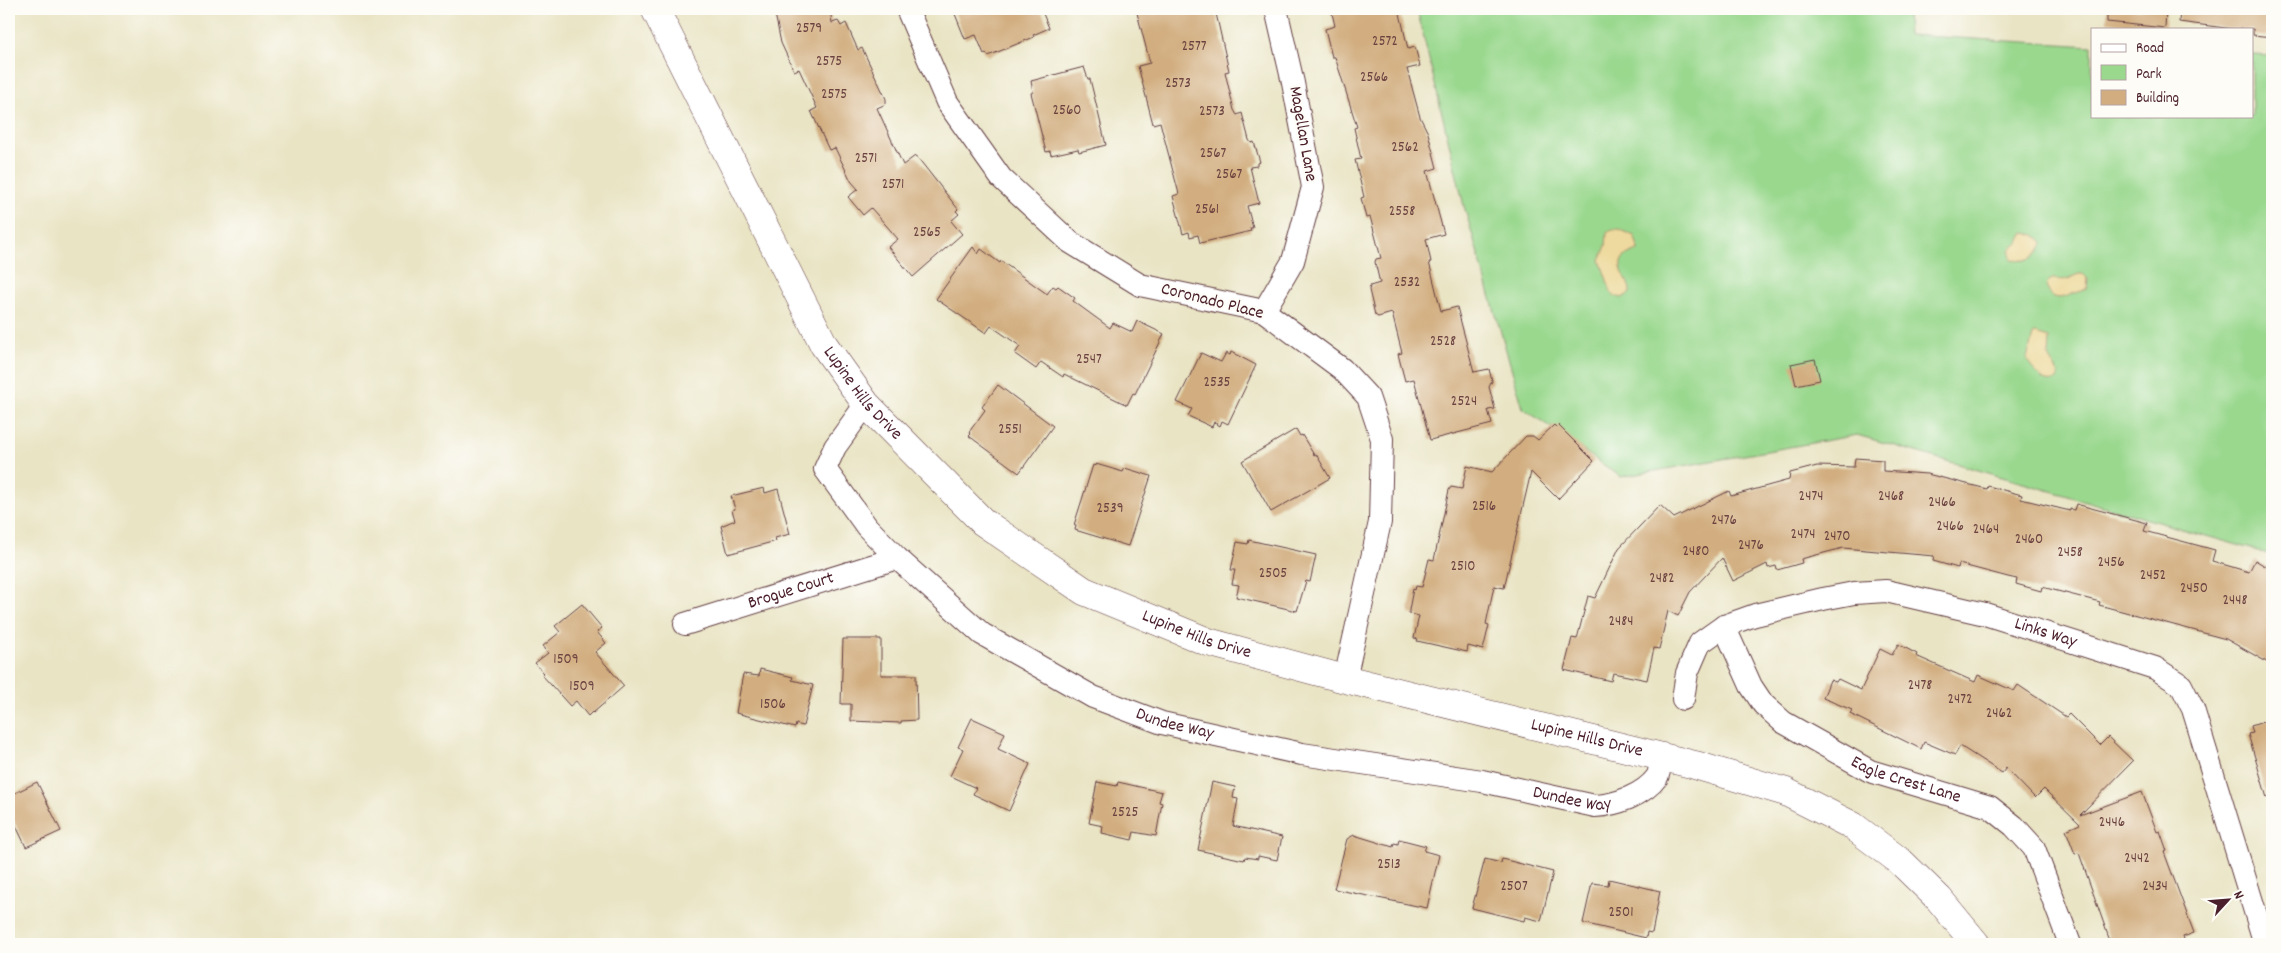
<svg xmlns="http://www.w3.org/2000/svg" width="2281" height="953" font-family="Dekko,sans-serif">
  <style>
    .green { fill: #9ad88e; stroke: #727c5c }
    .sand { fill: #eeda9e; stroke: #9c7c64 }
    .building { fill: #d1ad7f }
    .lines { fill: none; stroke-linecap: round; stroke-linejoin: round }
    .minor-casing { stroke: #623d42; stroke-width: 24 }
    .tertiary-casing { stroke: #623d42; stroke-width: 29 }
    .minor { stroke: #fff; stroke-width: 22 }
    .tertiary { stroke: #fff; stroke-width: 28 }
    .labels { text-anchor: middle; dominant-baseline: central; stroke-width: 4.5; stroke-linejoin: round; paint-order: stroke }
    .number-label { font-size: 15px; fill: #6c4240 }
    .street-label { font-size: 18px; fill: #4a1f2b; stroke: #fdfcf7 }
  </style>
  <rect width="100%" height="100%" fill="#fdfcf7"/>
  <filter id="ink" filterUnits="userSpaceOnUse"><feTurbulence type="fractalNoise" baseFrequency=".02" numOctaves="2"/><feDisplacementMap in="SourceGraphic" scale="10" xChannelSelector="R" yChannelSelector="G"/><feConvolveMatrix kernelMatrix="1 2 1 2 8 2 1 2 1" color-interpolation-filters="sRGB"/></filter>
  <filter id="wash" filterUnits="userSpaceOnUse"><feTurbulence type="fractalNoise" baseFrequency=".0096" numOctaves="4" result="noise"/><feDisplacementMap in="SourceGraphic" scale="20" xChannelSelector="R" yChannelSelector="G"/><feGaussianBlur stdDeviation="1.12" result="paint"/><feColorMatrix in="noise" values="0 0 0 0 0 0 0 0 0 0 0 0 0 0 0 0 0 1.4 0 .05"/><feComposite in="paint" operator="in"/></filter>
  <g filter="url(#wash)">
    <rect width="100%" height="100%" fill="#e9e4c4"/>
    <polygon class="green" points="1417,9 1907,9 1908,35 2092,46 2092,116 2252,116 2252,55 2272,56 2272,555 1857,435 1621,477 1523,408 1464,206"/>
    <g class="sand">
      <path d="M1612 229H1619L1634 236 1639 249C1635 252 1628 253 1624 257 1614 268 1631 281 1630 293L1622 298 1615 296 1611 292 1600 260 1606 246 1607 233Z"/>
      <path d="M2024 233 2035 235 2043 242C2040 258 2026 262 2011 260L2010 250 2019 242Z"/>
      <path d="M2079 274H2083L2088 279 2087 288C2082 292 2077 292 2072 294 2060 300 2051 300 2046 286 2050 274 2059 282 2067 279 2072 278 2074 275 2079 274Z"/>
      <path d="M2036 334 2049 338 2048 355 2059 375 2056 380C2042 386 2037 372 2028 362L2027 358 2033 335Z"/>
    </g>
    <g id="blocks">
      <g class="building">
        <polygon points="774,9 830,9 832,23 838,21 841,26 846,23 858,50 862,48 886,99 886,104 877,108 903,165 915,156 918,158 958,209 956,211 959,214 951,221 962,234 913,277 888,247 898,239 871,208 863,215 848,197 858,189 851,181 835,148 829,150 811,111 817,108 799,69 794,71 781,43"/>
        <polygon points="953,9 1041,9 1049,28 1033,35 1034,37 988,56 986,53 984,54 976,35 965,39"/>
        <polygon points="1136,9 1215,9 1229,71 1225,72 1234,110 1237,115 1242,113 1249,140 1251,143 1254,142 1260,162 1257,163 1257,166 1250,167 1259,203 1247,206 1253,228 1250,228 1251,231 1200,243 1198,235 1190,237 1189,232 1183,234 1173,196 1179,194 1160,122 1153,124 1138,66 1150,63"/>
        <polygon points="1331,9 1399,9 1408,49 1415,47 1420,66 1407,69 1420,117 1428,133 1437,168 1427,171 1444,234 1426,239 1431,262 1429,262 1441,311 1457,307 1474,372 1489,369 1492,381 1489,387 1495,409 1488,410 1492,424 1430,440 1414,379 1405,381 1398,354 1402,353 1392,313 1378,317 1375,315 1369,290 1370,286 1380,283 1375,262 1376,259 1381,258 1371,220 1370,217 1366,218 1361,198 1364,197 1355,160 1361,159 1354,128 1357,127 1335,57 1332,57 1325,29 1335,26"/>
        <polygon points="2107,9 2166,9 2165,28 2107,22"/>
        <polygon points="2180,9 2272,9 2272,37 2253,35 2253,29 2233,29 2179,22"/>
        <polygon points="1084,67 1088,79 1090,79 1106,145 1079,152 1078,149 1051,155 1050,151 1046,152 1031,93 1033,92 1031,81"/>
        <polygon points="973,247 978,254 981,249 1000,263 1001,261 1047,294 1053,286 1056,288 1058,286 1075,298 1073,301 1110,328 1113,323 1132,332 1137,321 1164,334 1135,394 1133,393 1127,405 1064,374 1063,377 1041,362 1036,369 1015,354 1020,346 991,326 986,333 936,299"/>
        <polygon points="1231,352 1256,365 1228,424 1222,421 1220,426 1214,422 1212,427 1188,416 1192,409 1177,402 1201,353 1221,362 1226,353 1230,355"/>
        <polygon points="1815,359 1820,380 1796,385 1791,364"/>
        <polygon points="998,385 1053,426 1019,473 969,436 971,434 969,432 985,410 982,407"/>
        <polygon points="1554,425 1556,427 1558,425 1594,461 1558,499 1531,472 1504,588 1494,586 1486,624 1489,625 1483,650 1468,646 1467,652 1417,641 1418,639 1414,638 1419,616 1409,614 1409,610 1413,589 1415,590 1416,586 1422,587 1429,559 1434,560 1449,490 1451,487 1462,489 1467,466 1492,472 1526,436 1533,436 1538,440"/>
        <polygon points="1296,429 1300,436 1302,435 1314,455 1316,454 1330,478 1271,512 1242,461"/>
        <polygon points="1855,458 1883,460 1883,471 1927,474 1987,489 1988,486 2022,495 2021,499 2070,511 2070,509 2074,510 2076,504 2147,523 2144,531 2215,550 2212,561 2249,572 2255,560 2272,570 2272,665 2226,639 2099,605 2100,602 2042,587 2041,591 2016,584 2017,579 2008,577 1959,564 1958,568 1933,561 1934,556 1843,548 1801,559 1802,563 1777,570 1776,566 1768,568 1767,564 1733,581 1722,558 1690,592 1678,616 1668,611 1659,649 1654,648 1647,680 1613,673 1611,681 1564,670 1572,638 1577,639 1588,596 1595,598 1619,548 1660,505 1674,518 1729,491 1731,496 1789,480 1790,473 1817,466 1854,467"/>
        <polygon points="1096,464 1123,472 1125,468 1151,476 1128,546 1075,530 1076,526 1074,525 1093,465 1096,466"/>
        <polygon points="764,488 765,493 778,489 790,534 775,538 776,541 728,554 721,526 735,520 732,510 735,509 731,496"/>
        <polygon points="1249,540 1316,555 1310,582 1306,581 1297,611 1236,597 1239,585 1232,584 1235,570 1231,570 1237,542 1248,544"/>
        <polygon points="582,604 602,628 597,632 606,643 595,652 624,686 593,713 592,712 588,716 576,701 570,706 542,675 544,673 535,663 548,653 543,646 560,632 555,626"/>
        <polygon points="843,639 881,639 881,675 916,675 917,720 901,721 901,723 851,721 851,704 841,704"/>
        <polygon points="1898,644 1917,654 1916,656 1975,682 1978,675 2014,691 2018,685 2066,717 2069,714 2100,745 2108,737 2133,761 2080,815 2142,792 2157,832 2160,831 2167,851 2164,852 2194,933 2183,937 2186,944 2111,944 2079,853 2075,854 2066,830 2080,824 2044,789 2035,798 2006,768 2002,773 1960,746 1955,755 1924,742 1921,749 1850,714 1852,710 1823,698 1830,680 1836,682 1838,679 1861,690 1880,649 1892,655"/>
        <polygon points="760,669 793,677 792,680 813,685 803,726 796,724 795,728 736,713 743,674 759,676"/>
        <polygon points="972,718 1005,733 998,749 1030,764 1009,811 973,794 976,788 950,776 963,749 958,747"/>
        <polygon points="2272,719 2272,797 2267,798 2248,734 2253,733 2251,726"/>
        <polygon points="37,782 61,831 26,847 9,811 9,796"/>
        <polygon points="1097,782 1117,786 1118,782 1162,792 1159,802 1162,803 1156,836 1134,832 1132,840 1102,833 1103,826 1089,823"/>
        <polygon points="1212,782 1235,787 1233,798 1238,799 1233,826 1282,837 1277,860 1258,856 1258,859 1245,857 1244,860 1198,850"/>
        <polygon points="1354,835 1393,847 1394,843 1398,844 1399,839 1426,846 1424,851 1439,855 1427,908 1334,889 1347,839"/>
        <polygon points="1485,859 1501,863 1502,859 1553,872 1541,921 1525,917 1524,921 1472,908"/>
        <polygon points="1609,879 1660,891 1652,933 1647,932 1646,938 1583,923 1592,883 1608,885"/>
      </g>
    </g>
  </g>
  <g filter="url(#ink)">
    <use href="#blocks" fill-opacity="0" stroke="#623d42" stroke-width="1"/>
    <g class="lines">
      <g class="minor-casing">
        <g id="minor">
          <polyline points="907,9 947,102 1001,178 1070,242 1140,285 1264,311 1342,369 1368,397 1382,439 1380,522 1345,679"/>
          <polyline points="1264,311 1293,261 1313,187 1293,83 1276,9"/>
          <path id="s1" d="M866 404 835 447 825 469 867 527 897 558 982 634 1093 697 1162 723 1302 754 1482 781 1595 806C1616 805 1644 795 1657 777 1660 772 1660 763 1661 757"/>
          <path id="s2" d="M685 624 897 558"/>
          <path id="s3" d="M1724 626 1751 686 1763 704 1783 722 1870 771 1990 807 2014 826 2034 848 2070 944"/>
          <path id="s4" d="M1683 699 1687 673 1700 643 1724 626 1755 615 1823 599 1854 593 1886 591 1985 614 2155 668 2181 685 2193 709 2265 944"/>
        </g>
      </g>
      <g class="tertiary-casing">
        <g id="tertiary">
          <path id="s5" d="M655 9 824 345 866 404 983 522 1084 591 1208 642 1345 679 1695 765 1786 792 1853 826 1901 862 1939 899 1976 944"/>
        </g>
      </g>
      <use href="#minor" class="minor"/>
      <use href="#tertiary" class="tertiary"/>
    </g>
  </g>
  <g class="labels">
    <g class="number-label">
      <text x="809" y="29">2579</text>
      <text x="1385" y="42">2572</text>
      <text x="1194" y="47">2577</text>
      <text x="829" y="62">2575</text>
      <text x="1374" y="78">2566</text>
      <text x="1178" y="84">2573</text>
      <text x="834" y="95">2575</text>
      <text x="1067" y="111">2560</text>
      <text x="1212" y="112">2573</text>
      <text x="1405" y="148">2562</text>
      <text x="1213" y="154">2567</text>
      <text x="866" y="159">2571</text>
      <text x="1229" y="175">2567</text>
      <text x="893" y="185">2571</text>
      <text x="1207" y="210">2561</text>
      <text x="1402" y="212">2558</text>
      <text x="927" y="233">2565</text>
      <text x="1407" y="283">2532</text>
      <text x="1443" y="342">2528</text>
      <text x="1089" y="360">2547</text>
      <text x="1217" y="383">2535</text>
      <text x="1464" y="402">2524</text>
      <text x="1010" y="430">2551</text>
      <text x="1811" y="497">2474</text>
      <text x="1891" y="497">2468</text>
      <text x="1942" y="503">2466</text>
      <text x="1484" y="507">2516</text>
      <text x="1110" y="509">2539</text>
      <text x="1724" y="521">2476</text>
      <text x="1950" y="527">2466</text>
      <text x="1986" y="530">2464</text>
      <text x="1803" y="535">2474</text>
      <text x="1837" y="537">2470</text>
      <text x="2029" y="540">2460</text>
      <text x="1751" y="546">2476</text>
      <text x="1696" y="552">2480</text>
      <text x="2070" y="553">2458</text>
      <text x="2111" y="563">2456</text>
      <text x="1463" y="567">2510</text>
      <text x="1273" y="574">2505</text>
      <text x="2153" y="576">2452</text>
      <text x="1662" y="579">2482</text>
      <text x="2194" y="589">2450</text>
      <text x="2235" y="601">2448</text>
      <text x="1621" y="622">2484</text>
      <text x="566" y="660">1509</text>
      <text x="1920" y="686">2478</text>
      <text x="582" y="687">1509</text>
      <text x="1960" y="700">2472</text>
      <text x="773" y="705">1506</text>
      <text x="1999" y="714">2462</text>
      <text x="1125" y="813">2525</text>
      <text x="2112" y="823">2446</text>
      <text x="2137" y="859">2442</text>
      <text x="1389" y="865">2513</text>
      <text x="1514" y="887">2507</text>
      <text x="2155" y="887">2434</text>
      <text x="1621" y="913">2501</text>
    </g>
    <g class="street-label">
      <text transform="translate(1302 134) rotate(80)">Magellan Lane</text>
      <text transform="translate(1212 302) rotate(14)">Coronado Place</text>
      <text stroke="none"><textPath href="#s5" startOffset="438">Lupine Hills Drive</textPath></text>
      <text stroke="none"><textPath href="#s2" startOffset="111">Brogue Court</textPath></text>
      <text stroke="none"><textPath href="#s4" startOffset="420">Links Way</textPath></text>
      <text stroke="none"><textPath href="#s5" startOffset="858">Lupine Hills Drive</textPath></text>
      <text stroke="none"><textPath href="#s1" startOffset="520">Dundee Way</textPath></text>
      <text stroke="none"><textPath href="#s5" startOffset="1262">Lupine Hills Drive</textPath></text>
      <text stroke="none"><textPath href="#s3" startOffset="251">Eagle Crest Lane</textPath></text>
      <text stroke="none"><textPath href="#s1" startOffset="925">Dundee Way</textPath></text>
    </g>
  </g>
  <rect width="2281" height="953" fill="none" stroke="#fdfcf7" stroke-width="30"/>
  <rect x="2091" y="28" width="162" height="90" fill="#fdfcf7" stroke="#b5a4a5"/>
  <rect x="2101" y="44" width="25" height="8" fill="#ffffff" stroke="#b5a4a5"/>
  <text x="2136" y="52" font-size="15" fill="#4a1f2b">Road</text>
  <rect x="2101" y="65" width="25" height="15" fill="#9ad88e" stroke="#b5a4a5"/>
  <text x="2136" y="78" font-size="15" fill="#4a1f2b">Park</text>
  <rect x="2101" y="90" width="25" height="15" fill="#d1ad7f" stroke="#b5a4a5"/>
  <text x="2136" y="102" font-size="15" fill="#4a1f2b">Building</text>
  <g transform="translate(2228 900) rotate(64)" stroke="#fdfcf7" stroke-width="4" paint-order="stroke">
  <path d="M0-4L9 19L0 12L-9 19Z" fill="#4a1f2b"/>
  <text y="-8" font-size="14" font-weight="bold" text-anchor="middle" fill="#4a1f2b">N</text>
  </g>
</svg>
